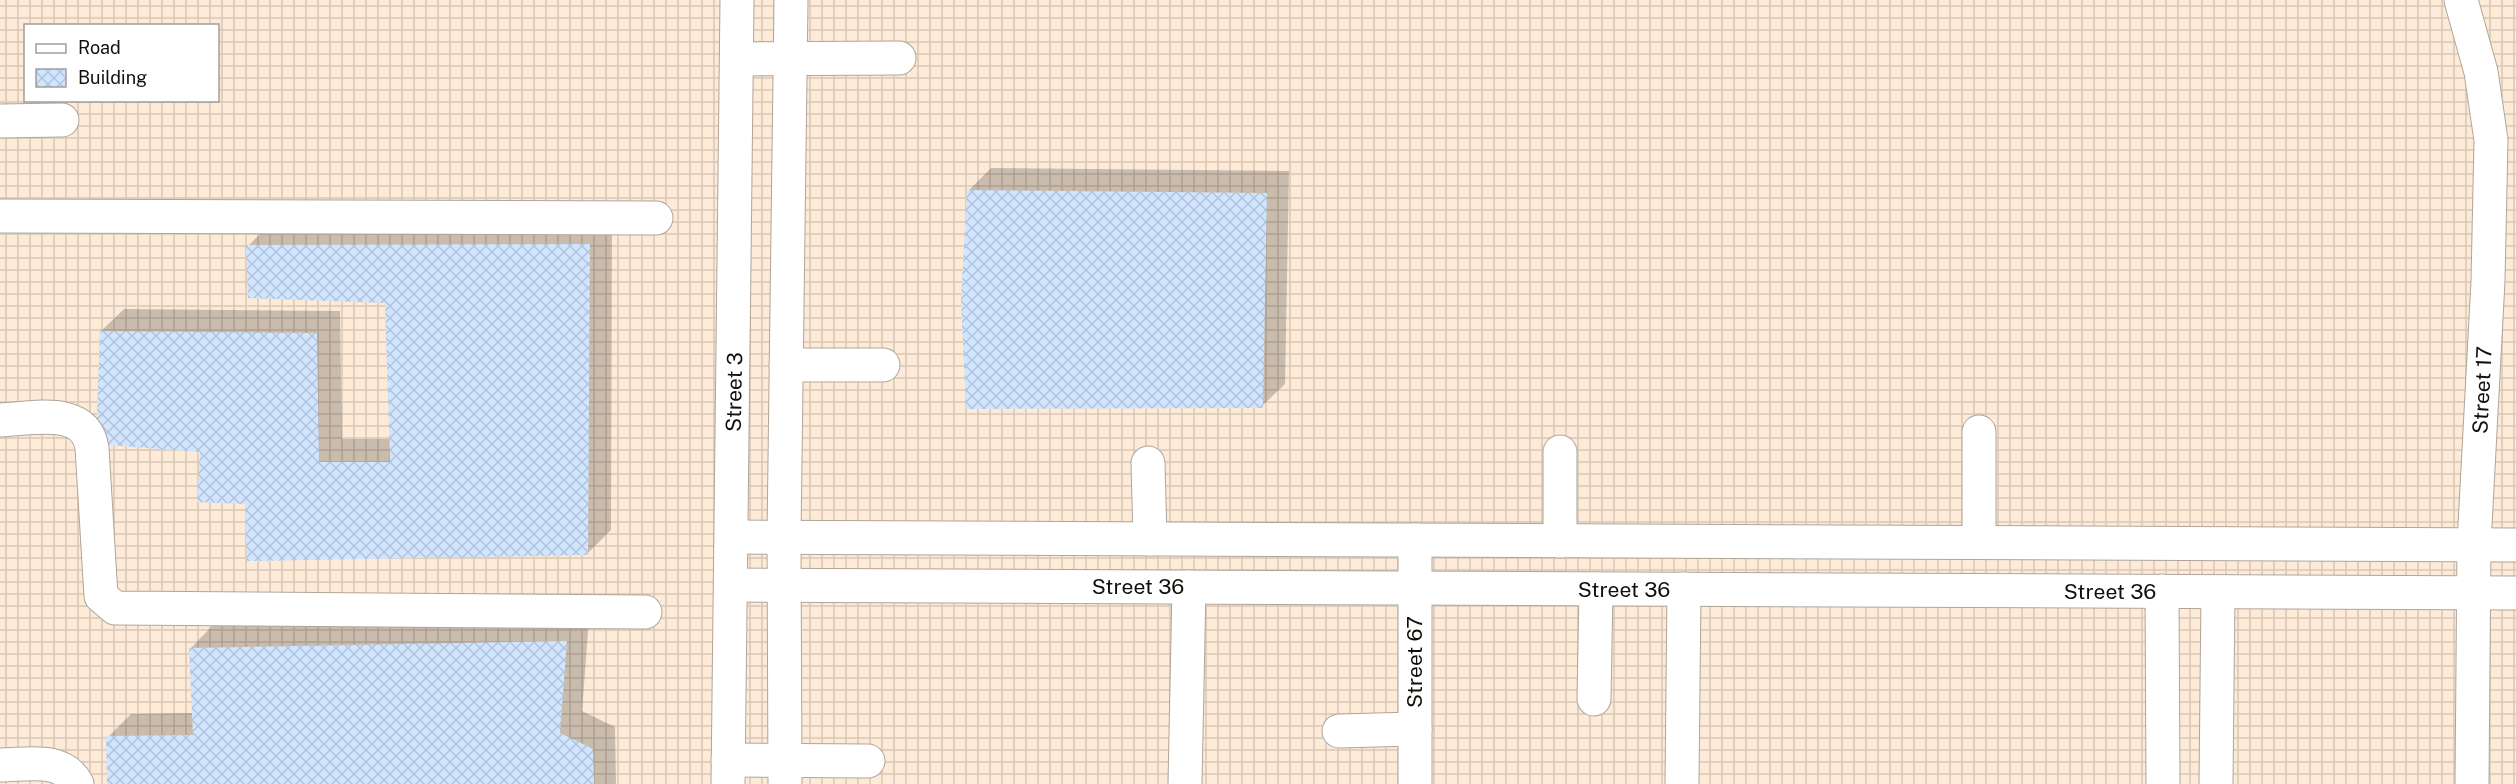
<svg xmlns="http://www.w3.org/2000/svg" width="2516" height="784" font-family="'Public Sans',sans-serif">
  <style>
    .industrial { fill: url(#industrial-grid); fill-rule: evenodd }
    .shadow { fill: #0003 }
    .building { fill: url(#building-cross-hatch) }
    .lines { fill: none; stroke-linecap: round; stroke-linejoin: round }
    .minor-casing { stroke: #b1a59a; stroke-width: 35 }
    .minor { stroke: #fff; stroke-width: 33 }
    .labels { text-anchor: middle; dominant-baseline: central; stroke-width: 4.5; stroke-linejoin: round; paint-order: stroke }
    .street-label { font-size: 21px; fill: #120e0a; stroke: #fff }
  </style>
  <defs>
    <pattern id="industrial-grid" width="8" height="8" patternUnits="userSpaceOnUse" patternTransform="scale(1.5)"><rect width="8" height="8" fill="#fdebd8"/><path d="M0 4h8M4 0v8" fill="none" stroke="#d8c8b8"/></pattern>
    <pattern id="building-cross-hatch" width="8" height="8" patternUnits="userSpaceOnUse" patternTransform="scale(1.5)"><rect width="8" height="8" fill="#d0e5ff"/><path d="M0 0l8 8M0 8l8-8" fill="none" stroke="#b2c3d9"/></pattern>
  </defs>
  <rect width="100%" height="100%" fill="#fdfbf8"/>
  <path class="industrial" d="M0 0H2516V784H0ZM26 26H218V100H26Z"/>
  <g class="shadow">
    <polygon points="991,168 1289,171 1285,384 1262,406 968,191"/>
    <polygon points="612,222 611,530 588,553 247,502 101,331 124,309 340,311 342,439 391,439 387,302 248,246 271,223"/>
    <polygon points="589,618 582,711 615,727 616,784 108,784 108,737 131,714 194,713 191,648 213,625"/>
  </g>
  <g class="building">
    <polygon points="967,190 1267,193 1263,408 966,409 961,301"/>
    <polygon points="590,244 588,555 247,561 245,504 197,502 200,452 96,444 100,331 317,333 319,462 390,462 385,303 248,298 246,245"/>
    <polygon points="567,641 560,733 593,749 594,784 107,784 106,736 193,735 189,648"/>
  </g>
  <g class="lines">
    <g class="minor-casing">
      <g id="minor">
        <polyline points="2461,0 2481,72 2491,140 2488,281 2474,544 2472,784"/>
        <polyline points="738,59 899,58"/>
        <polyline points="0,121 62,120"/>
        <polyline points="0,216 656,218"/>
        <polyline points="786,365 883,365"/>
        <path d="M0 420C32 419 85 405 92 448L101 596 115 608 645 612"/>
        <polyline points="1979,432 1979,542"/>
        <polyline points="1560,452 1560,541"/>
        <polyline points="1148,463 1150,539"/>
        <polyline points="732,537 2516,545"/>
        <polyline points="732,585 2516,593"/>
        <polyline points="2162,591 2163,784"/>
        <polyline points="1594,699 1596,589"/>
        <polyline points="1339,731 1415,729"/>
        <polyline points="728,760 868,761"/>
        <path d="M0 765C27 765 62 756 77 784"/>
        <polyline points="728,784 737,0"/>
        <polyline points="785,784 784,537 791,0"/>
        <polyline points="1185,784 1189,587"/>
        <polyline points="1415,784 1415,540"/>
        <polyline points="1682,784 1684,589"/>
        <polyline points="2216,784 2218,592"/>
      </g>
    </g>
    <use href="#minor" class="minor"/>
  </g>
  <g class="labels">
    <g class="street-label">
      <text transform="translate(2482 390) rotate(-87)">Street 17</text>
      <text transform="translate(734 392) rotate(-89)">Street 3</text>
      <text x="1138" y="586">Street 36</text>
      <text x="1624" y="589">Street 36</text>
      <text x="2110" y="591">Street 36</text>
      <text transform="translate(1414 662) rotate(-90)">Street 67</text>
    </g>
  </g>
  <rect x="24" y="24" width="195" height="78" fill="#ffffff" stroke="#a09f9d" stroke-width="1.5"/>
  <rect x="36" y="44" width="30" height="9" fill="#ffffff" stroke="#a09f9d" stroke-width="1.5"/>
  <text x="78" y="54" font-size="18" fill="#120e0a">Road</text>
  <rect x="36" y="69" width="30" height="18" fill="url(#building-cross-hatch)" stroke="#a09f9d" stroke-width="1.5"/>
  <text x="78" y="84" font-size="18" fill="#120e0a">Building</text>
</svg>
